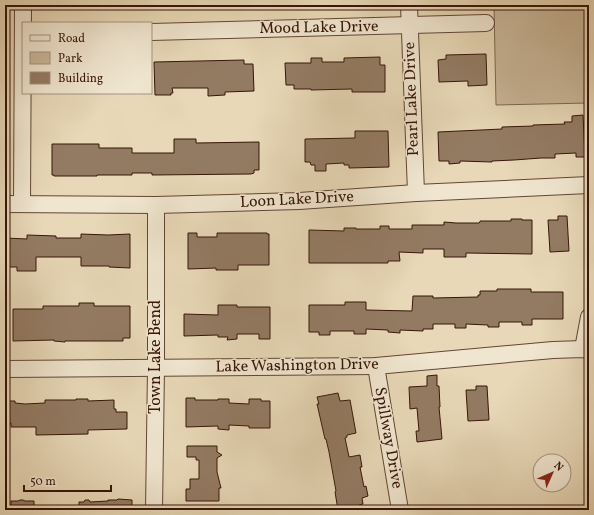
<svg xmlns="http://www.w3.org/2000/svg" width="594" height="515" font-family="Vollkorn,serif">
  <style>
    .green { fill: #cab799; stroke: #806650 }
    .building { fill: #937b63; stroke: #371608 }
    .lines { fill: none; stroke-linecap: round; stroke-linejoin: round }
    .minor-casing { stroke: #634634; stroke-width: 18 }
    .minor { stroke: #f0e6d0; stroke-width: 16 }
    .labels { text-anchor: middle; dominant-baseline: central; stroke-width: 3; stroke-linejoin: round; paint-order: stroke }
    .street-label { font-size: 16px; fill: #371608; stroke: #f0e6d0 }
  </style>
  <rect width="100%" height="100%" fill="#e8d8b7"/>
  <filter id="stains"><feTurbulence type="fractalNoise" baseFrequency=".005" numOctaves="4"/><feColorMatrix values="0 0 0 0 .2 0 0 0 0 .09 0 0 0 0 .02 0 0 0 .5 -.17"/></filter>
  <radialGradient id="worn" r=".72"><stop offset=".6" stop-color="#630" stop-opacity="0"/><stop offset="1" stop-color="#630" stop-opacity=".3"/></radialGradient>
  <polygon class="green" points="494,5 589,5 589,103 496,105"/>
  <g class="building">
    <polygon points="486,54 487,85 468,86 468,81 439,82 438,60 446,59 446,55"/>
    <polygon points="380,57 380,65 385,65 385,92 352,92 352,89 311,90 311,89 294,89 294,85 286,85 285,63 311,63 311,58 322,58 322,62 344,62 344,58"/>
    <polygon points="244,60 244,64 253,64 254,91 225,92 225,95 208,96 208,88 172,88 173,93 171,93 171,95 155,95 154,62"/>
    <polygon points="583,115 585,157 576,157 576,153 555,154 555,158 541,158 514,160 492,161 492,162 460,161 460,163 449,164 449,161 439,161 438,132 502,129 502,127 533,126 533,125 565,124 564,122 572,122 572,116"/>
    <polygon points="355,131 388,131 389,167 349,168 349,165 344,165 344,163 326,164 326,171 315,171 315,165 311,165 310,162 305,162 305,139 355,138"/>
    <polygon points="174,139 196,139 196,143 259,142 259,170 254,170 254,173 251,174 152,175 152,173 132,173 132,175 97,175 97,176 54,176 54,175 52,175 52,144 99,144 99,148 132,148 132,153 174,153"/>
    <polygon points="558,216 567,216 569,251 550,252 548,220 558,220"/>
    <polygon points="511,219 522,219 522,220 532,220 532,254 466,253 466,257 444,257 444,249 423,249 423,253 399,252 400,261 388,261 388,263 309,263 309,230 344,231 344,228 356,228 356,229 380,229 380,226 389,226 389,229 412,229 412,225 444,225 444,222 456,223 479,223 480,222 480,221 511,221"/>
    <polygon points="188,233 197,233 197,237 217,237 217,233 267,233 267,234 269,234 269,265 238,265 238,270 216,270 216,268 188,269"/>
    <polygon points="81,234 108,235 130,234 130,268 109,267 109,266 81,266 81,257 36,257 36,271 17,271 17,267 5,267 5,238 27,239 27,235 56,236 56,238 81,238"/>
    <polygon points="497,289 531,289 531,292 563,292 563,319 532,319 532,325 522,325 522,322 499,322 499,327 488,327 488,325 466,324 466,328 455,328 455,324 433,324 433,329 423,329 423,331 400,330 400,333 388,332 388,330 366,329 366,334 354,334 354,331 330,331 330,335 319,335 319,332 309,332 309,305 345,305 345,302 366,302 366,310 412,311 413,296 433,296 433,298 478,297 478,295 480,295 480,291 497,291"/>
    <polygon points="79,303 94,303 94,306 130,306 130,338 123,338 123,341 65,341 65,342 54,341 54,340 13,341 13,309 43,309 43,306 79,306"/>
    <polygon points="218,305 237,305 237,307 270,307 270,339 259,339 259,334 237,334 237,339 227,340 228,337 218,337 218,335 184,336 184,314 218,315"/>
    <polygon points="437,375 437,386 439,386 440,407 439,407 442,439 417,442 416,431 419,431 417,408 410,409 409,387 427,386 427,376"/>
    <polygon points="476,386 487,386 489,420 468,421 466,390 476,390"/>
    <polygon points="338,393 340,401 350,400 356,433 347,435 347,437 345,438 349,457 360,455 362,467 360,467 364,487 366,486 368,496 362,498 363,504 359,505 360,510 338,510 335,492 336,491 329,452 326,439 325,439 317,404 319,404 317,397"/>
    <polygon points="186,398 195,398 195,400 218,400 218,399 229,399 229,403 249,404 249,399 261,399 261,401 270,401 270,428 249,428 249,426 229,425 229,430 218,429 218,426 186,427"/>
    <polygon points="76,399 88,399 88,401 114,400 114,409 116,409 116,412 127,412 127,429 88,430 88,434 36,435 36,427 11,427 11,423 5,423 5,401 15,401 15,403 25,404 45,403 45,400 76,400"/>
    <polygon points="187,446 217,446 217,452 222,455 217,458 217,472 221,488 219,488 219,501 186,501 186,489 190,489 190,479 199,479 199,460 196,460 196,457 187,457"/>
    <polygon points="118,499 132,500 132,510 75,510 79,506 79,502 84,502 85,500 89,500 90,502 108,501 108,500 117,500"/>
    <polygon points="20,500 23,500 25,501 34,501 34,510 11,510 11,501 18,501"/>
  </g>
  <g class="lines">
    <g class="minor-casing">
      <g id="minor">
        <polyline points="409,5 416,193"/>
        <polyline points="151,32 486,23"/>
        <polyline points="5,204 156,205 299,201 416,193 589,185"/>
        <polyline points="22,204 23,5"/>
        <polyline points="583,349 589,317"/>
        <polyline points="376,366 400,510"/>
        <polyline points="5,369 376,366 553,350 583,349 589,351"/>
        <polyline points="154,510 156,368 156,205"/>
      </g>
    </g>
    <use href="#minor" class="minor"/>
  </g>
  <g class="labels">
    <g class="street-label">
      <text transform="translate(319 28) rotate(-1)">Mood Lake Drive</text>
      <text transform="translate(412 99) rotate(-92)">Pearl Lake Drive</text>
      <text transform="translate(297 200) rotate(-3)">Loon Lake Drive</text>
      <text transform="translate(156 357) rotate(-90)">Town Lake Bend</text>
      <text transform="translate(297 366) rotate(-1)">Lake Washington Drive</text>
      <text transform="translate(388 438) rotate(80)">Spillway Drive</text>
    </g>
  </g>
  <rect width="594" height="515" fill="none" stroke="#e8d8b7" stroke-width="20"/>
  <rect x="6" y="6" width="582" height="503" fill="none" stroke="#371608" stroke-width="2"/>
  <rect x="10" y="10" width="574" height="495" fill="none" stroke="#371608"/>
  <rect x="22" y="22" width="130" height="72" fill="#f0e6d0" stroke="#a69380"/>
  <rect x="30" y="35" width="20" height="6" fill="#f0e6d0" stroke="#a69380"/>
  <text x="58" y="42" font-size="12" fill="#371608">Road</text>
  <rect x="30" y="52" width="20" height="12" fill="#cab799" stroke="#a69380"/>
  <text x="58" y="62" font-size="12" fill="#371608">Park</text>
  <rect x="30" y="72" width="20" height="12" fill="#937b63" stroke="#a69380"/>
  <text x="58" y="82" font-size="12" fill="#371608">Building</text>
  <g transform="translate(552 473) rotate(45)"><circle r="19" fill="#f0e6d0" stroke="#a69380"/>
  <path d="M0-3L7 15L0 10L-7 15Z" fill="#8f2418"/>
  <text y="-6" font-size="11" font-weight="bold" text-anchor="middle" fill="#371608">N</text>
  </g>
  <path d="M24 485v6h87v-6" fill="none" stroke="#371608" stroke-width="2"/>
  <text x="30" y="485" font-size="12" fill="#371608" stroke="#f0e6d0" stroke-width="3" paint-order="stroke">50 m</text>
  <rect width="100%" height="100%" filter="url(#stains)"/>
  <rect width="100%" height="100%" fill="url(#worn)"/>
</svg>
